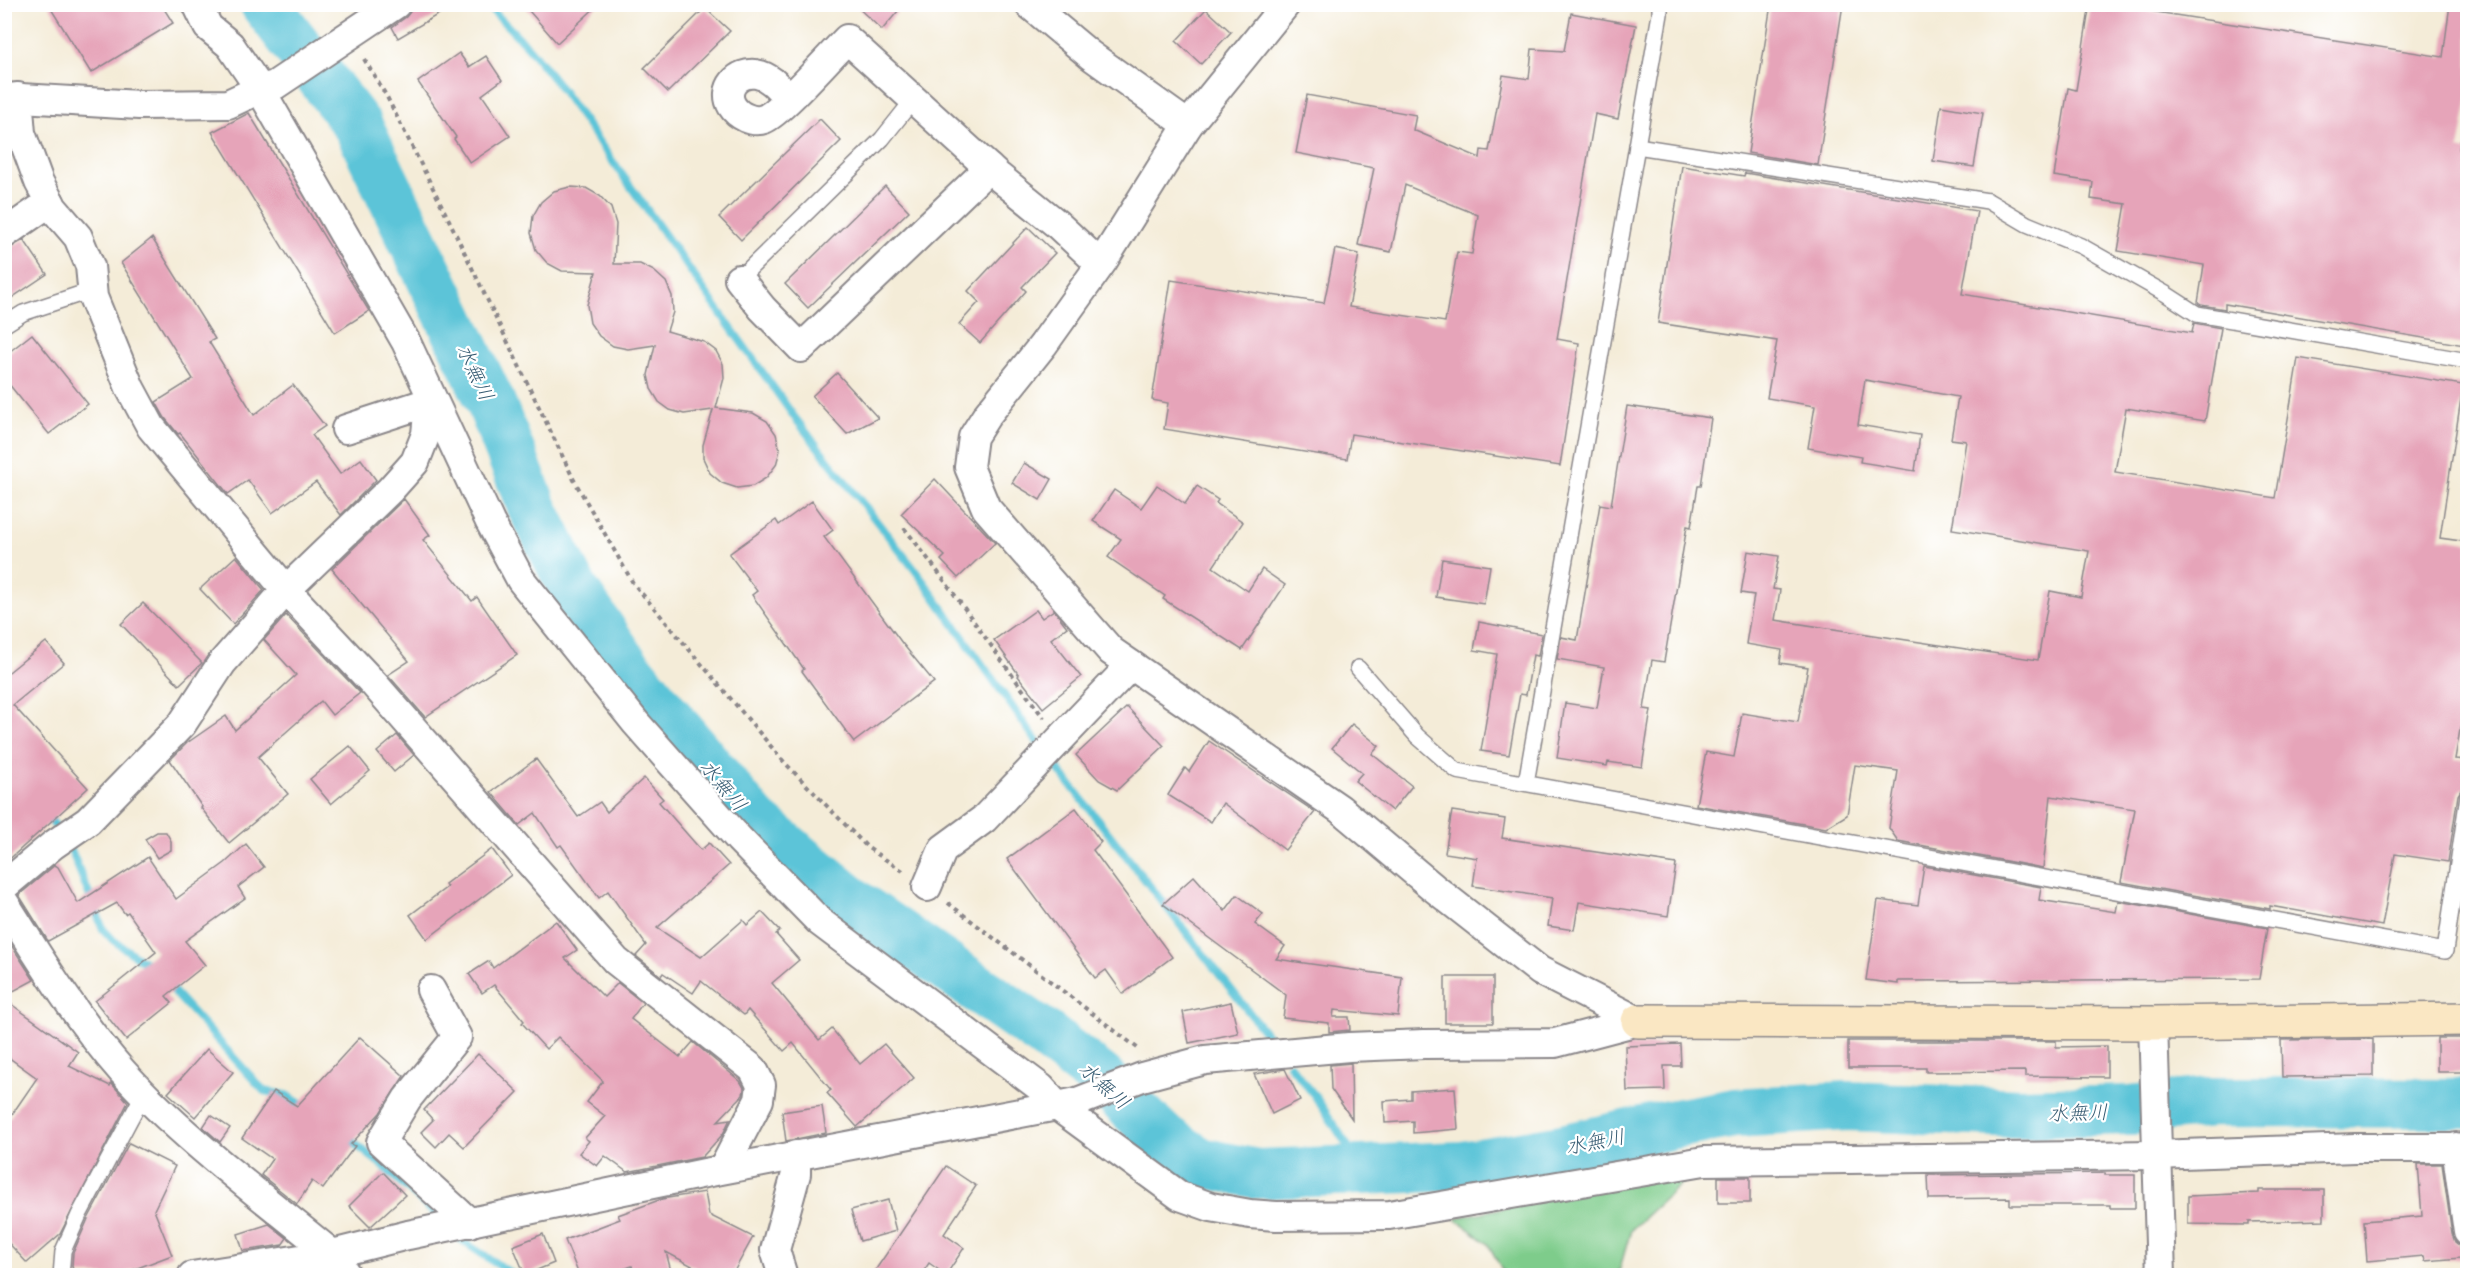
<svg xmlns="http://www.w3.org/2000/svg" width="2472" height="1280" font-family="Delius,'Klee One',sans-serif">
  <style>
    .green { fill: #7ecc8b; stroke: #507763; stroke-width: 1.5 }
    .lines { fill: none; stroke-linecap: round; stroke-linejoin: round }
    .stream { stroke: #5bc4d8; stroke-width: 8 }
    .river { stroke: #5bc4d8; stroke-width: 50 }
    .building { fill: #e6a4b9 }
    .lane-casing { stroke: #8b878a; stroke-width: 18 }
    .street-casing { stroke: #8b878a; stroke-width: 32 }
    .secondary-casing { stroke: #8b878a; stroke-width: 36 }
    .path { stroke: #8b878a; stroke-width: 4; stroke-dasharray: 4.5 4.5; stroke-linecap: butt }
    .lane { stroke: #fff; stroke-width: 15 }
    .street { stroke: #fff; stroke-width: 28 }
    .secondary { stroke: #fae7c3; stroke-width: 33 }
    .labels { text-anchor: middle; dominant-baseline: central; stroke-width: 4.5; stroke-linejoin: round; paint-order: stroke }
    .water-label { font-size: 20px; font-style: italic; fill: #365b72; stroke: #fff }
  </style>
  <rect width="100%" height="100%" fill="#fff"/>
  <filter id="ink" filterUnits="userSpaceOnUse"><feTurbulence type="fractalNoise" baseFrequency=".0167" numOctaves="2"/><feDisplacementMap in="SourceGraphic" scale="12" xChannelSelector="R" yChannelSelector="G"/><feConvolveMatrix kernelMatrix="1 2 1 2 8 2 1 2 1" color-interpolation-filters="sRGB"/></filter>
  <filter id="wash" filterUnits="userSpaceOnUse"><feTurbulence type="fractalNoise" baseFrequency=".008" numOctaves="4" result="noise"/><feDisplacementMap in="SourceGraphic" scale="24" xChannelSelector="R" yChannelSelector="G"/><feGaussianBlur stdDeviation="1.35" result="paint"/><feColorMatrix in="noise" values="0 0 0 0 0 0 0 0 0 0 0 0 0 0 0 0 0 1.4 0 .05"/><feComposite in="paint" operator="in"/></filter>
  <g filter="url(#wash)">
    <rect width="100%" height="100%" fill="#f4ecd8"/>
    <polygon class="green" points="1698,1168 1631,1230 1618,1275 1505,1275 1488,1244 1455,1218"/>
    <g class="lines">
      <g class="stream">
        <polyline points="486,4 528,47 557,83 795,418 919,575 1040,746 1274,1044"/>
        <polyline points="46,814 60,832 72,852 103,929 113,940 151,967"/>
        <polyline points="166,983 264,1091 286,1095 309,1109"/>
        <polyline points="1290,1065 1315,1096 1365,1172"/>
        <polyline points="345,1136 382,1165 444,1222"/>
        <polyline points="452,1232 458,1238 515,1276"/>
      </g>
      <polyline class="river" points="265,4 358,126 490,401 533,509 572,587 624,664 752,819 855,904 1044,1034 1101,1078 1162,1137 1200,1162 1257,1174 1463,1166 1563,1149 1669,1125 1735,1113 1847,1106 2020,1113 2130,1110 2211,1102 2468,1103"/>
    </g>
    <g id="blocks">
      <g class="building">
        <polygon points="48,4 161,4 173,23 91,73"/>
        <polygon points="412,4 456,4 398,38 392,27 406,17 410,12"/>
        <polygon points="523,4 599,4 557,43"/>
        <polygon points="854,4 904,4 882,30"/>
        <polygon points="1771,4 1843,4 1818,165 1748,153"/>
        <polygon points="2090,4 2105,4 2443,57 2450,4 2468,4 2468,99 2459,149 2468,151 2468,326 2464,345 2225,304 2225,309 2201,305 2198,303 2204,265 2118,251 2126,204 2091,199 2093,182 2054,176 2068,88 2076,90"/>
        <polygon points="705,8 730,31 668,92 644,68"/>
        <polygon points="1206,9 1231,32 1201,64 1176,41"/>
        <polygon points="1571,13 1636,25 1618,119 1595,114 1557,339 1579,343 1560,466 1351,434 1347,459 1164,429 1168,403 1152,400 1171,280 1324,303 1335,249 1359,254 1349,307 1445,322 1457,252 1472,254 1478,215 1405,185 1391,252 1358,245 1374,168 1296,153 1307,95 1416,115 1413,130 1480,158 1481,150 1489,151 1503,75 1529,79 1532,49 1564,51"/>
        <polygon points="459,53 469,67 486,56 502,80 482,95 510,136 470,163 454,139 456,137 418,82"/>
        <polygon points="1941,106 1983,113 1974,167 1933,161"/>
        <polygon points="249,113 369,311 335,333 212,132"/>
        <polygon points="820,119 841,141 741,240 719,217"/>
        <polygon points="1682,166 1744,176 1745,173 1977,211 1962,294 2192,333 2194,323 2221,328 2205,421 2126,408 2115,472 2275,498 2298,358 2463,385 2440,538 2468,542 2468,683 2455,759 2468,760 2468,786 2461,790 2458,795 2448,862 2395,854 2382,926 2270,906 2270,909 2121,882 2135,809 2051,796 2043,868 1898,841 1889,828 1898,771 1855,765 1847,815 1826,828 1696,805 1706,752 1734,757 1742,713 1798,722 1808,667 1780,663 1782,650 1746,644 1754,595 1741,593 1748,551 1779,556 1773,589 1780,590 1775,620 2038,660 2050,591 2081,597 2089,551 1952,529 1966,441 1951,439 1958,397 1865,380 1858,425 1920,435 1915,471 1860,462 1861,457 1808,448 1815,406 1767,398 1777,341 1658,323"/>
        <polygon points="885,186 909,211 808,308 785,284"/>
        <polygon points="570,187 586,188 600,196 611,208 616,224 614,264 640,264 654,271 666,282 672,296 673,312 667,331 704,342 716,351 723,364 724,378 716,408 753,413 767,421 776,434 780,450 776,465 766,478 753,486 737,488 722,483 710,473 703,458 703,445 713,410 684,414 670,410 659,402 651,389 648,375 655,345 628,349 613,346 599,336 590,323 587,305 596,272 562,271 547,263 536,250 531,233 533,216 541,202 554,191"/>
        <polygon points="1028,227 1055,253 1022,287 1026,291 980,343 959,324 979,302 968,291"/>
        <polygon points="152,238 215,339 209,342 254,415 293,385 325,426 312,435 340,474 361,459 376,480 341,515 316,482 272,513 248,480 228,494 180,433 178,434 165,418 156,402 193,379 121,263"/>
        <polygon points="24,240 47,274 4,303 4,250"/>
        <polygon points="32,334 88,404 49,434 4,378 4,356"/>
        <polygon points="837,373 878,418 847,434 812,396"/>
        <polygon points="1627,406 1711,418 1701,486 1698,486 1691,527 1687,526 1664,662 1652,660 1644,709 1651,710 1642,767 1608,762 1607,766 1557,758 1565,703 1597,708 1604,667 1557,659 1561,637 1577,640 1600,504 1611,506"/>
        <polygon points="1024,463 1052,479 1040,500 1012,483"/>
        <polygon points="935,479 995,543 958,578 941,560 945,556 901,514"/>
        <polygon points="1157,485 1185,504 1197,486 1218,500 1216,503 1243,522 1213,567 1248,591 1262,569 1285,585 1242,650 1163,599 1165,596 1108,557 1121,539 1093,521 1114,490 1141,508"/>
        <polygon points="404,499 430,535 423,540 472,601 477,597 517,655 425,717 388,675 409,661 332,569"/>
        <polygon points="812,501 833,530 824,537 902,643 934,682 854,742 802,671 804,669 752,595 757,591 729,554 776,520 779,525"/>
        <polygon points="236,556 264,590 233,624 200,589"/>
        <polygon points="1442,559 1490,566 1484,604 1436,597"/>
        <polygon points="143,603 202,663 179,685 121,624"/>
        <polygon points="1036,610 1042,618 1054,610 1067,627 1051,639 1081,677 1043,708 1018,676 1019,675 994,640"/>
        <polygon points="286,615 360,693 332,715 321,701 258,757 288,794 229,843 201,808 202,807 170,760 187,743 226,716 235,730 296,675 264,640"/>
        <polygon points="1479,622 1542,634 1538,656 1533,655 1526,695 1520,694 1509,755 1481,751 1497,654 1474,650"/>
        <polygon points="46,642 64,663 13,705 88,788 4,864 4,676"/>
        <polygon points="1127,707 1164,746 1117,790 1099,780 1076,755"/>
        <polygon points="1352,724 1379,746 1372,754 1412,786 1392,811 1355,781 1362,773 1332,748"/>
        <polygon points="397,735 414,755 394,772 377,752"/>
        <polygon points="1209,741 1315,812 1285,850 1223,803 1211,822 1168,795 1185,768 1189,772"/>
        <polygon points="350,746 370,771 331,804 310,779"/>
        <polygon points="536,759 578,817 600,802 607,812 644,778 663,799 659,802 701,850 709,843 729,865 657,928 701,957 743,920 747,925 762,912 780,931 776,934 799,960 772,983 819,1040 832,1029 860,1064 884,1044 914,1078 857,1127 827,1093 831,1090 793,1043 784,1051 748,1010 744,1015 701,981 693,993 663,973 661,976 636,956 646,945 608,891 599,898 561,845 558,847 535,813 519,825 491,792"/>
        <polygon points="1076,808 1101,842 1093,850 1172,957 1123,994 1106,970 1095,978 1007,859"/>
        <polygon points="1452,811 1505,819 1502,838 1676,864 1668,916 1579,902 1574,930 1548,926 1552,898 1473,886 1477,858 1445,853"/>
        <polygon points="157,832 166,832 171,841 171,850 157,858 145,839"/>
        <polygon points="246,844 264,867 238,887 245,898 185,941 205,965 166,996 172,1003 126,1040 95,1001 156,952 128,912 125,914 117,903 48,941 19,895 55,865 58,867 78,903 148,857 176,899 225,863"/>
        <polygon points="492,849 511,875 427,939 410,915 447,887 445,884"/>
        <polygon points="1924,866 2041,887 2039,900 2116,912 2118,901 2267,928 2259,979 1898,981 1898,984 1866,980 1878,900 1918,905"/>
        <polygon points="1194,876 1225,911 1237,895 1263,914 1255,924 1285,946 1276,959 1402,977 1398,1016 1334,1010 1333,1017 1349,1017 1350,1030 1329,1032 1329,1023 1283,1018 1286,995 1163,904"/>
        <polygon points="556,921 577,950 565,958 604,997 618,983 643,1003 631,1019 680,1057 693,1042 740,1081 744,1088 743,1095 718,1121 730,1119 723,1134 702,1157 627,1172 605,1156 597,1166 579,1153 589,1141 585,1138 605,1116 587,1102 603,1081 558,1037 546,1049 522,1023 524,1021 494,985 482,993 469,974 489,961 493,968"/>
        <polygon points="4,934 34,980 4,996"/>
        <rect x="1445" y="977" width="48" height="46"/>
        <polygon points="4,999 78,1052 69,1066 110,1086 111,1083 128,1102 60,1234 27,1263 4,1238 4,1126 37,1078 4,1054"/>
        <polygon points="1231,1002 1238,1033 1189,1043 1183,1012"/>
        <polygon points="360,1037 404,1076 380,1113 351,1144 355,1146 323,1189 312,1181 297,1204 261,1175 272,1159 242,1138 274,1091 297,1106"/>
        <rect x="2437" y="1038" width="31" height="34"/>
        <polygon points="2373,1039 2373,1076 2282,1077 2281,1040"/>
        <polygon points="1848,1041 2056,1041 2056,1047 2107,1046 2107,1077 2025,1076 2025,1071 1926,1072 1926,1068 1848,1068"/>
        <polygon points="1680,1044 1681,1066 1664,1066 1665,1090 1627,1091 1625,1046"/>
        <polygon points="207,1049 233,1072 195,1117 168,1093"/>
        <polygon points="478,1054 518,1092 464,1147 449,1133 436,1147 421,1132 433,1120 424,1110"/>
        <polygon points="1351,1063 1352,1119 1331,1089 1330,1065"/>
        <polygon points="1285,1069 1300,1100 1272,1114 1254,1074"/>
        <polygon points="1455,1088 1458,1129 1413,1133 1413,1121 1385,1123 1384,1101 1411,1099 1411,1091"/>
        <polygon points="822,1106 826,1133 786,1141 782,1112"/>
        <polygon points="211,1115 230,1128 220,1142 203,1127"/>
        <polygon points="129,1143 175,1166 154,1210 172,1255 119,1275 74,1275 72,1266 73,1253 88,1219"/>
        <polygon points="2418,1164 2442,1164 2452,1234 2455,1242 2460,1246 2461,1258 2425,1261 2424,1256 2367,1261 2364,1221 2422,1216"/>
        <polygon points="946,1166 976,1186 944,1234 964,1248 946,1275 929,1263 921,1275 872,1275"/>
        <polygon points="383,1172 405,1195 370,1227 349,1206"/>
        <polygon points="2105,1173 2105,1175 2135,1175 2135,1208 2110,1208 2110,1205 2010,1205 2010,1198 1929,1199 1928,1175"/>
        <rect x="1718" y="1177" width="32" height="26"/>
        <polygon points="2259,1190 2324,1190 2324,1220 2249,1222 2249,1225 2188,1224 2188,1196 2259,1193"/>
        <polygon points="705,1192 709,1215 753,1237 732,1275 709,1275 666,1252 672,1275 635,1275 632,1266 607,1275 579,1275 565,1240 620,1219 618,1215 662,1199"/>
        <polygon points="888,1200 896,1231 860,1241 851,1210"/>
        <polygon points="269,1224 287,1238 282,1245 243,1251 238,1234"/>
        <polygon points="543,1234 554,1263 525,1275 513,1246"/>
      </g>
    </g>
  </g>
  <g filter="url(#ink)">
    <use href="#blocks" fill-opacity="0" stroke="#8b878a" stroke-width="1.5"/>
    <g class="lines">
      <g class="lane-casing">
        <g id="lane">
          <polyline points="1637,146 1988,201 2027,224 2081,246 2166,294 2197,314 2468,361"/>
          <polyline points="739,279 882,139 913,100"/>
          <polyline points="4,325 23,313 92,290"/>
          <polyline points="1358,668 1417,736 1457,771 2445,951 2468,796"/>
          <polyline points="1526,783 1660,14 1660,4"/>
          <polyline points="61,1276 63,1251 79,1215 144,1093"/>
        </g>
      </g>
      <g class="street-casing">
        <g id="street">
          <polyline points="197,4 208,27 230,45 260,89 406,342 490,522 521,580 636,723 739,839 820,922 1041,1088 1057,1106 1180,1196 1211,1207 1250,1214 1276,1216 1389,1215 1704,1161 2155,1155 2355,1148 2468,1148"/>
          <polyline points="1029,4 1090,55 1188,125"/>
          <polyline points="1286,4 1188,125 1103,261 1043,345 987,415 973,437 969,467 986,508 1111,651 1340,809 1434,888 1540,971 1638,1021"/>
          <polyline points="4,97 139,105 228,104 260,89 275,85 396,4"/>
          <polyline points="18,97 21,133 39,182 53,208 78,237 90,266 93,297 130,388 151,427 286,590 390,490 415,462 426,434 430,395"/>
          <path d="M788 98C779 88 770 76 756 74 738 71 722 89 732 106 738 116 753 123 764 119 779 114 832 54 847 39L999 177 1057 224 1100 264"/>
          <polyline points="4,234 50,202"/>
          <polyline points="739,279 762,308 801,348 989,168"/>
          <polyline points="346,429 429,402"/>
          <polyline points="4,886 53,845 88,821 182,724 222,663 286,590 374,684 616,961 753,1069 761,1085 759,1100 723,1169"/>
          <polyline points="927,887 943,849 984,819 1131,665"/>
          <path d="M4 902C40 959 77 1020 122 1071 181 1137 263 1197 332 1254L347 1276"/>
          <polyline points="431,990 457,1037 407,1099 381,1142 470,1223"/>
          <polyline points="2153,1023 2161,1276"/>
          <polyline points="2456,1147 2468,1232"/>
          <polyline points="192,1276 332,1254 408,1235 705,1173 1057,1106 1077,1102 1142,1077 1205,1060 1349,1047 1424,1044 1555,1043 1638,1021"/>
          <polyline points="783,1276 775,1250 796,1174 796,1155"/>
        </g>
      </g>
      <g class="secondary-casing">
        <polyline id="secondary" points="1638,1021 2153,1023 2468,1019"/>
      </g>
      <g class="path">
        <polyline points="331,4 335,12"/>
        <polyline points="364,59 387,97 449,220 574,480 633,583 785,763 868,848 903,871"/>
        <path d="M904 528C953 589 996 655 1044 718"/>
        <polyline points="948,903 1140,1050"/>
      </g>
      <use href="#lane" class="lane"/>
      <use href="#street" class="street"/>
      <use href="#secondary" class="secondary"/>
    </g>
  </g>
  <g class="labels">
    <g class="water-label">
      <text transform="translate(476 372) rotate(65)">水無川</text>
      <text transform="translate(724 785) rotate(50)">水無川</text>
      <text transform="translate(1105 1085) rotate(42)">水無川</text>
      <text transform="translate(2078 1112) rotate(-2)">水無川</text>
      <text transform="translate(1595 1141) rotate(-11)">水無川</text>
    </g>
  </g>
  <rect width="2472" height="1280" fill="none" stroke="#fff" stroke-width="24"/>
</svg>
